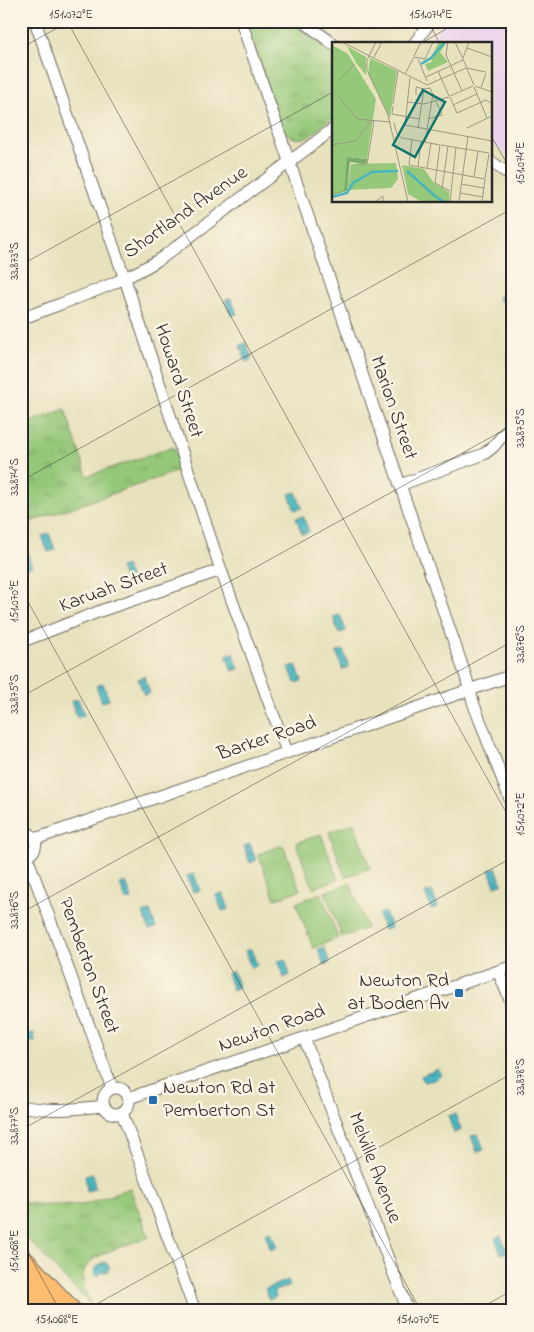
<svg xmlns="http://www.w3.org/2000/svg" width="534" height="1332" font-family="'Indie Flower',sans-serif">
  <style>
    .built { fill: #ead1ec }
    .green { fill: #95c878; stroke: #607a52 }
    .park { fill: url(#park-tufts); stroke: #607a52 }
    .water { fill: url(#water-ripples); stroke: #397076 }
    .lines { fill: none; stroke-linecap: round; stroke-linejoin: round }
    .minor-casing { stroke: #6d6b5e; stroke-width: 13 }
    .trunk-casing { stroke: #6d6b5e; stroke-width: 21 }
    .minor { stroke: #fff; stroke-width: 11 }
    .trunk { stroke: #fcbd6f; stroke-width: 19 }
    .ticks { fill: none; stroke: #2b2b2b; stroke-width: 1; stroke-opacity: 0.45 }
    .poi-dot { fill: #1f6fb2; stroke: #fcf5e5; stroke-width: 2 }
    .labels { text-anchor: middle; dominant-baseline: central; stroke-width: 5; stroke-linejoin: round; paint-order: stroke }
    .street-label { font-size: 20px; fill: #2b2b2b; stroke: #fcf5e5 }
    .poi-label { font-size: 20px; fill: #2b2b2b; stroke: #fcf5e5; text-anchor: end }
    .inset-river { fill: none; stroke: #47b5c0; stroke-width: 2.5 }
    .inset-road { fill: none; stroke: #9c9883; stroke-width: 1 }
    .view { fill: #0f766e; fill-opacity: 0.15; stroke: #0f766e; stroke-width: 2.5 }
    .inset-edge { fill: none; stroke: #2b2b2b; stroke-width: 2.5 }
    .neatline { fill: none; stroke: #2b2b2b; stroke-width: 2 }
    .ticks-label { font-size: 12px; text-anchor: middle; fill: #2b2b2b }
  </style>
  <defs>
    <pattern id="park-tufts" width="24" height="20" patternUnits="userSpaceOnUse" patternTransform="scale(1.25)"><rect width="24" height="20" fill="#95c878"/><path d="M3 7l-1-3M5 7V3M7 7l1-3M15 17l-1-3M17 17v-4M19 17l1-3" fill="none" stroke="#7aa363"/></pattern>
    <pattern id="water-ripples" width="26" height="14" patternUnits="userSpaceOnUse" patternTransform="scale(1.25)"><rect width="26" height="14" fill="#47b5c0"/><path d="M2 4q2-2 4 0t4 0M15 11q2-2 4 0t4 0" fill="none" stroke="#3b939c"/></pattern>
  </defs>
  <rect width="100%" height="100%" fill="#fcf5e5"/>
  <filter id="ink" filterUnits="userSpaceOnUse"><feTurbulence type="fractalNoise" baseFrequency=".02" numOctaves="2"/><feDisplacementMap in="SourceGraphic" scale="10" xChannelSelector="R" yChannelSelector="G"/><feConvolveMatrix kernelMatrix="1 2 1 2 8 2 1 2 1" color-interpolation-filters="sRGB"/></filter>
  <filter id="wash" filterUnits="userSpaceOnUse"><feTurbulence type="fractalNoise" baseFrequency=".0096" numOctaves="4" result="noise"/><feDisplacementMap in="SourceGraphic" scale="20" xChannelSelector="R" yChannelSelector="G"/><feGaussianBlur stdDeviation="1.12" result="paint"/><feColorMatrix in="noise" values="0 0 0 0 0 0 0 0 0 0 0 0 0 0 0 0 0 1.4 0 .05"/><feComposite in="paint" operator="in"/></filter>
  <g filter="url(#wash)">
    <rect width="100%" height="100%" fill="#e8e1bd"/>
    <polygon class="built" points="443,21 513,21 513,159 490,142 490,44 426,44"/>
    <g class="green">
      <polygon points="354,823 370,868 345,877 329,832"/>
      <polygon points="321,834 338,879 313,888 296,843"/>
      <polygon points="283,845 300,890 275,899 258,854"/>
      <polygon points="350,883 367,928 342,937 325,892"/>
      <polygon points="321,893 338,938 313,948 296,903"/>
    </g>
    <g class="park">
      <path d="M246 21H290L333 54V117C321 126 305 147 289 135 286 133 283 129 280 126Z"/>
      <polygon points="65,409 87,476 173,447 181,470 21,525 21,426"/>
      <path d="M130 1188 149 1237C135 1242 100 1253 91 1261 86 1266 82 1272 83 1279 83 1288 88 1297 91 1305L69 1283 21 1232V1202L45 1205H84Z"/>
    </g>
    <g class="water">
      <polygon points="502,293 513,302 509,308 498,298"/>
      <polygon points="231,298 237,314 231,316 225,300"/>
      <polygon points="246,343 252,359 246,362 240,345"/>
      <polygon points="296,492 302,508 295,510 289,494"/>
      <polygon points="303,516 309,532 302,534 296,518"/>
      <polygon points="49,533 55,550 48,552 42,536"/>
      <polygon points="26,549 32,566 26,568 21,555 21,551"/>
      <polygon points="126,566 132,583 126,585 120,568"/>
      <polygon points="340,615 346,631 339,633 333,617"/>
      <polygon points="343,650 349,667 342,669 337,652"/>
      <polygon points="233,653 239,669 232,671 226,655"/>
      <polygon points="296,665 302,681 295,683 289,667"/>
      <polygon points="144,676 150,693 144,695 138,679"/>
      <polygon points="103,683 109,700 102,702 96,686"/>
      <polygon points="78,699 84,715 77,718 71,701"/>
      <polygon points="250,844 256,860 250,863 244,846"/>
      <polygon points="496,867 502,884 495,886 489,870"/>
      <polygon points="194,874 200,890 193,892 187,876"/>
      <polygon points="126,882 132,899 126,901 120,884"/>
      <polygon points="432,891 438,907 431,909 425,893"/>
      <polygon points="223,893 229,909 222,911 216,895"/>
      <polygon points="150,911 156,928 149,930 143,913"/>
      <polygon points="385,912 391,928 384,930 378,914"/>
      <polygon points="324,947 330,963 324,965 318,949"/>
      <polygon points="251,949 257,965 251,968 245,951"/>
      <polygon points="285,959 290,975 284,978 278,961"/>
      <polygon points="233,971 239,988 233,990 227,974"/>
      <polygon points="34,1033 35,1041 21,1043 21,1034"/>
      <polygon points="438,1069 441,1075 434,1080 424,1082 421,1076"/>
      <polygon points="455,1114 461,1130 454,1133 448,1116"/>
      <polygon points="478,1134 484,1150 477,1152 471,1136"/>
      <polygon points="93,1174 95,1189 87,1191 85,1175"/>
      <polygon points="271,1231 277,1247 271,1250 265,1233"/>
      <polygon points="501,1236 507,1252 501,1254 495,1238"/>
      <path d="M105 1262 110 1267 107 1272H103L98 1276 94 1273C96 1267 99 1264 105 1262Z"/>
      <polygon points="288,1280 290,1286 274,1291 276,1297 269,1300 265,1289"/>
    </g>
  </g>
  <g filter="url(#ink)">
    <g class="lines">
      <g class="minor-casing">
        <g id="minor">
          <polyline points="35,21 127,285 221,570 287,752"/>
          <polyline points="241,21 465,674 474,705 513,807"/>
          <polyline points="303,21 333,44"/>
          <polyline points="414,44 431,21"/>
          <polyline points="490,161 513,177"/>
          <path d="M21 319C69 300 120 285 163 257L333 129"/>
          <polyline points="400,485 484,454 493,447 513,423"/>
          <polyline points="21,642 103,610 221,570"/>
          <path d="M21 831C41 833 40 856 21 857"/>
          <polyline points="35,839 513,675"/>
          <polyline points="27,857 112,1088"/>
          <polyline points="498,971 513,1007"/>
          <polyline points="304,1038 408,1311"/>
          <circle cx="116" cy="1101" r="13"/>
          <polyline points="129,1098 513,966"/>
          <path d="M21 1106C49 1112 76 1109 104 1106"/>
          <polyline points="122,1113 195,1311"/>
        </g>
      </g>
      <g class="trunk-casing">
        <g id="trunk">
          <polyline points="21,1257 72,1311"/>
          <polyline points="21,1284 47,1311"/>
        </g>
      </g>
      <use href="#minor" class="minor"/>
      <use href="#trunk" class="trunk"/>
    </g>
  </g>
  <path class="ticks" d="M67 21 513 825M428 21 440 44M420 44 460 21M21 48 70 21M490 134 513 174M21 265 333 92M21 481 513 208M21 589 421 1311M21 697 513 425M21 913 513 641M21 1130 513 857M21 1240 60 1311M84 1311 513 1073M475 1311 513 1290"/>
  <g class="poi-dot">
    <rect x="454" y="988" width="10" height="10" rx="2.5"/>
    <rect x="148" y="1095" width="10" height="10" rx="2.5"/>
  </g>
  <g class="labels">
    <g class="street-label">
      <text transform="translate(186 213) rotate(-35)">Shortland Avenue</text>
      <text transform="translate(178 381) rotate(72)">Howard Street</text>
      <text transform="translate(393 408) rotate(71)">Marion Street</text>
      <text transform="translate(114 588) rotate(-20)">Karuah Street</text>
      <text transform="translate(267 739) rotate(-19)">Barker Road</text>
      <text transform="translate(88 966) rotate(70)">Pemberton Street</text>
      <text transform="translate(272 1029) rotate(-19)">Newton Road</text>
      <text transform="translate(374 1168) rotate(69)">Melville Avenue</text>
    </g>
    <g class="poi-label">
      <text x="449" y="981">Newton Rd<tspan x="449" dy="23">at Boden Av</tspan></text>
      <text x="163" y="1088" text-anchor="start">Newton Rd at<tspan x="163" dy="23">Pemberton St</tspan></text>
    </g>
  </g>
  <g transform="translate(332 42)">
    <rect width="160" height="160" fill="#e8e1bd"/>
    <path d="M15 4 34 15V33L24 21ZM64 121 66 137 59 146 15 148 19 122ZM70 123 92 127 102 141 117 150 118 160H90L76 152Z" fill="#95c878"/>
    <path d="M15 115 35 117 34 122 18 120 15 149 1 153Z" fill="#78ac68"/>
    <path d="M0 3 16 12 44 57 35 117 15 115 12 149 0 152Z" fill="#95c878"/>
    <path d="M107 0H115L108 10 116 20 96 29 93 22 100 20 99 16 88 20 99 15ZM38 16 65 29 58 76 36 32Z" fill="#95c878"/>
    <path class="inset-river" d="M89 22 99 16 113 0M75 129 104 155 113 160M0 155 15 151 21 141 40 130 66 129"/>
    <path class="inset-road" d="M10 0 95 43 134 26M44 0 35 18V28L56 73 76 160M116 0 114 13 130 49M123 0 135 26M135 6 160 15M82 14 89 0M42 15 50 0M82 15 93 17 101 0M131 16 137 0M86 17 95 39M134 26 154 30M135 27 142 43M106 29 117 54M73 32 82 15M94 35 131 18M5 40 22 23M143 44 160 50M142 45 155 76M149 46 154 31M92 47 98 46 110 73 96 77M5 53 25 77 58 80M84 53V45L92 47M118 54 141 44M118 55 125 71 154 58 160 62M75 60 92 62 117 55M61 62 66 29M121 63 145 52M61 64 60 72 87 77M62 81 65 92 71 97M73 83 160 99M73 83 78 36M86 86 92 47M135 86 160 74M71 96 108 103M80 98 77 123 153 137M93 100 101 52M0 103 23 99 39 79M108 103 103 141 118 149M109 103 157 111M25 122H35L42 79M86 125 89 99M95 126 99 101M142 135 146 109M153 136 157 112M129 142 152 146M110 147 116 104M128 151 151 155M127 159 136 94M43 160 51 154V160M118 160 124 105M150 160 153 137"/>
    <path class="view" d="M91 48 113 60 83 115 61 103Z"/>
    <rect width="160" height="160" class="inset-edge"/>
  </g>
  <rect width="534" height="1332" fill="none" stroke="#fcf5e5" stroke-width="55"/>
  <rect x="28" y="28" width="478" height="1276" class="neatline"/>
  <g class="ticks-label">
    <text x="71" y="18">151.072°E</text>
    <text x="431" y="18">151.074°E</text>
    <text transform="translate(520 163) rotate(-90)" y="4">151.074°E</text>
    <text transform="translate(14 261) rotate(-90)" y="4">33.873°S</text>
    <text transform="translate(520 428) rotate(-90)" y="4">33.875°S</text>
    <text transform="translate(14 477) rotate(-90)" y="4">33.874°S</text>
    <text transform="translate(14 601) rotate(-90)" y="4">151.070°E</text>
    <text transform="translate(520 644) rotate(-90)" y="4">33.876°S</text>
    <text transform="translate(14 694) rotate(-90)" y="4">33.875°S</text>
    <text transform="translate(520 814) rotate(-90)" y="4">151.072°E</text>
    <text transform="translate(14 910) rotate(-90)" y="4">33.876°S</text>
    <text transform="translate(520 1077) rotate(-90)" y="4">33.878°S</text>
    <text transform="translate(14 1126) rotate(-90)" y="4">33.877°S</text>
    <text transform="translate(14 1251) rotate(-90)" y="4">151.068°E</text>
    <text x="57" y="1323">151.068°E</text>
    <text x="418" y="1323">151.070°E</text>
  </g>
</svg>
